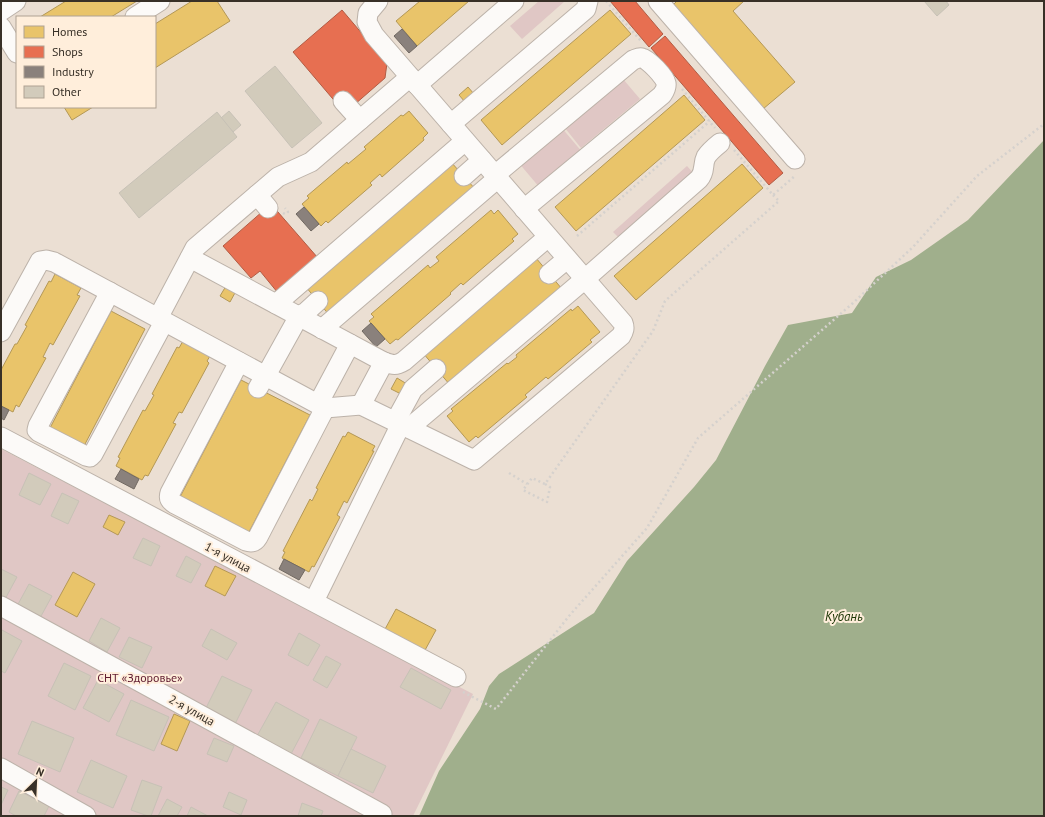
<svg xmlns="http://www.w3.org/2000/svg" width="1045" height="817" font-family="'PT Sans',sans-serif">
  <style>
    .green { fill: #e0c7c5 }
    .water { fill: #a0af8c }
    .homes { fill: #e9c46a; stroke: #b49856 }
    .shops { fill: #e76f51; stroke: #b25c44 }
    .industry { fill: #8a817c; stroke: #716962 }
    .building { fill: #d2cbbb; stroke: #c7c1b6 }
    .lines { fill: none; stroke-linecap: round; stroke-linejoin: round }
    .minor-casing { stroke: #bcb2a9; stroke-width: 21 }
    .path { stroke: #d5d1cd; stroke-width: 2.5; stroke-dasharray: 2 3; stroke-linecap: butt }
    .minor { stroke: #fcfaf8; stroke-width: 19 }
    .labels { text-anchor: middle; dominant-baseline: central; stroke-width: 4; stroke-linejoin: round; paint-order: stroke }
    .street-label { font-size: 12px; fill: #383027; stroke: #ffeedb }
    .park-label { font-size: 12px; fill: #5f1b2f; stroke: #ffeedb }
    .water-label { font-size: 13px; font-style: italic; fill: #1d3605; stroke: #ffeedb }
  </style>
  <rect width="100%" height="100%" fill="#ebdfd3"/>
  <g class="green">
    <polygon points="539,1 565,1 522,39 510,26"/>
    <polygon points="623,79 640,99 581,148 565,128"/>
    <polygon points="561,127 583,153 540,188 518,162"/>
    <polygon points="687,166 694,174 620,239 613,232"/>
    <polygon points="1,449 473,694 413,816 1,816"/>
  </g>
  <polygon class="water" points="1044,140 1044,816 419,816 439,771 480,709 489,686 499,674 594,613 627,561 694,487 716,460 765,366 788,325 852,313 876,277 911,260 968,220"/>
  <g class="homes">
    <polygon points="66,1 137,1 111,17 40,17"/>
    <polygon points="192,1 217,1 230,21 155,68 155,24"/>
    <polygon points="420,1 469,1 417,46 396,21"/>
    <polygon points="677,1 744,1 733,11 795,82 763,109 673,5"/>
    <polygon points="610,10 631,34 502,145 481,120"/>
    <polygon points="468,87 474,94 465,102 459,95"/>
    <polygon points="684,95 705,120 576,231 555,207"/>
    <polygon points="64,107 93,107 72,120"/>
    <polygon points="409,111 428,133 423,138 424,140 382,177 380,174 370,183 372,185 328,223 326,221 321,226 302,204 309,198 307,196 347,162 348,164 366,149 364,147 401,115 403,116"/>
    <polygon points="451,162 476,190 330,316 306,287"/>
    <polygon points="742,164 763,188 636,300 614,276"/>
    <polygon points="491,210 494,214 498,210 518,234 512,239 514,241 463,285 461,283 450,293 451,294 398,340 396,339 390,344 369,321 374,317 371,314 428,265 430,268 439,261 436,257"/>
    <polygon points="536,258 562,289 450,385 423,353"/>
    <polygon points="55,274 81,288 77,295 80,296 53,345 50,343 43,357 46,358 19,407 16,405 13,412 1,406 1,370 15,344 17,344 27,326 25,325 49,281 51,282"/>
    <polygon points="226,286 236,291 230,302 220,296"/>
    <polygon points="578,306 600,332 590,340 592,342 548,379 546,377 525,395 527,397 478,438 476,436 469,442 447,416 453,411 451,409 507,363 508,364 517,357 516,355 571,309 572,311"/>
    <polygon points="111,311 145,329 84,446 50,428"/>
    <polygon points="183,341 210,356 207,361 209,363 182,413 179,412 173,423 176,424 148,476 145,475 142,480 116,466 120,458 118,457 143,410 145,411 154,395 152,394 177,347 179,348"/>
    <polygon points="397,378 407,384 401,394 391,389"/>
    <polygon points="241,380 310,415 249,532 180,497"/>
    <polygon points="348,432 375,446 372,451 374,451 347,503 344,501 337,515 340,517 314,567 312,566 309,572 282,558 285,552 283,551 310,499 312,501 318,489 316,488 343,436 345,437"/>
    <polygon points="109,515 125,522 118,535 103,527"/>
    <polygon points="215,566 236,576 225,596 205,586"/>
    <polygon points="73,572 95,584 77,617 55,605"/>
    <polygon points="396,609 436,630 424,652 384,631"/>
    <polygon points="174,714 190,721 177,751 161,744"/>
  </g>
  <g class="shops">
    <polygon points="610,1 635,1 663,34 649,47"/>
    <polygon points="342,10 387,63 385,78 354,105 338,105 293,52"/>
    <polygon points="665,36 783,173 769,185 651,48"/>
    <polygon points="271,204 318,258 278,293 260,271 251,278 223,246"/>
  </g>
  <g class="industry">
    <polygon points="402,29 417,46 409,53 394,36"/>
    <polygon points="304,207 319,224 311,231 296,214"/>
    <polygon points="371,323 385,339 376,347 362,331"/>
    <polygon points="1,406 9,410 4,420 1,418"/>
    <polygon points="121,469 139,479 134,489 115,479"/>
    <polygon points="284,559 305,570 299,580 279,569"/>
  </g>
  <g class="building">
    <polygon points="924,1 946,1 949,5 937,16"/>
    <polygon points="275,66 322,123 292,148 245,91"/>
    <polygon points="229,111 241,125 233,132 221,118"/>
    <polygon points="217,112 237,137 139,218 119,193"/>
    <polygon points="29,473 51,484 40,505 19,495"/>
    <polygon points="62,493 79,501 68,524 51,516"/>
    <polygon points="143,538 160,546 151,566 133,558"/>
    <polygon points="186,556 201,564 191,583 176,576"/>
    <polygon points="1,569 17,577 4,601 1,600"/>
    <polygon points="29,584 52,596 40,618 17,606"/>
    <polygon points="101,618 120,628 107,652 89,641"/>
    <polygon points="211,629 237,643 227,660 202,646"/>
    <polygon points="2,630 22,641 5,673 1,671 1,632"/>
    <polygon points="299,633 320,645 308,666 288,655"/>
    <polygon points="129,637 152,647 142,668 119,657"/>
    <polygon points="326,656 341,664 327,688 313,680"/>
    <polygon points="64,663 91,676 75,710 48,696"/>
    <polygon points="411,668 451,690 441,709 400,687"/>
    <polygon points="222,676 252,690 235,724 205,710"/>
    <polygon points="98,680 124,694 109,722 83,708"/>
    <polygon points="131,700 169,717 154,751 116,735"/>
    <polygon points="276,702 309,720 291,754 257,736"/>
    <polygon points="320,719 357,737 338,776 301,758"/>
    <polygon points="32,721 74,738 60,772 18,754"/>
    <polygon points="214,738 234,746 227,762 207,754"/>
    <polygon points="351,749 386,766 373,793 338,776"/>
    <polygon points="91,760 127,776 113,808 77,792"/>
    <polygon points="142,780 162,787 151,816 148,816 131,810"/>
    <polygon points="1,787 8,790 1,805"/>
    <polygon points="19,791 49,806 44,816 16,816 9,812"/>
    <polygon points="229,792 247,800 241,815 223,807"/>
    <polygon points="167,799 182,807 177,816 158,816"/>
    <polygon points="302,803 323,811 321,816 298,816"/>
    <polygon points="191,807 208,816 187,816"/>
  </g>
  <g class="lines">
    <g class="minor-casing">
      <g id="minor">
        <polyline points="658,1 795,159"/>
        <polyline points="1,11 16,1"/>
        <polyline points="135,17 160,1"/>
        <polyline points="1,27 17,53"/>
        <polyline points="417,85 514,1"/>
        <polyline points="343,101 360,120"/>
        <polyline points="451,124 586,9 588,1"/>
        <path d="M495 175 633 60C636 59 639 57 642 58 648 59 665 77 666 83 667 88 664 92 662 95L524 209"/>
        <polyline points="464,176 482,160"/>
        <polyline points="257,195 268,208"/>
        <path d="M190 258 384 362C393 365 396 366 404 361L548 237"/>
        <polyline points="549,274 567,259"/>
        <polyline points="110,292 38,426 37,430 39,432 86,456 90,457 93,454 164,322"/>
        <polyline points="276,304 465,141"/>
        <polyline points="158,318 195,248 278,177 311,162 410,77"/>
        <polyline points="322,329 498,178"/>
        <path d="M1 332 40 261 46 260 54 262 325 408 361 405 474 460 621 336C624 331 625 328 623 323L374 35 367 22 368 13 378 1"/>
        <path d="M239 362 170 493C168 499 170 501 175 504L246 541C252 543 255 542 258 537L325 408"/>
        <polyline points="258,388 265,376 269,370 299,316 306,312 318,301"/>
        <polyline points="318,404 350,344"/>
        <polyline points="361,405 384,362"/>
        <polyline points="395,422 413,389 436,369"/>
        <path d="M409 428 585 279 699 179C706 171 702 165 706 157 709 152 715 147 720 143"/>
        <polyline points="1,437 456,677"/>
        <polyline points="318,593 401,424"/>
        <polyline points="1,606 382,814"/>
        <polyline points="1,768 86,816"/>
      </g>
    </g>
    <g class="path">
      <polyline points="606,1 641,41"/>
      <polyline points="682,89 715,128"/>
      <polyline points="734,150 773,195 796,175"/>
      <polyline points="283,213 285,214 288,212 285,208"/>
      <polyline points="577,236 710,121"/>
      <polyline points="509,473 527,484"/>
      <polyline points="545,484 550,487 547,502 523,490 532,478 545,484 653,331 665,301 779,201 773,195"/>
      <polyline points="463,692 496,709 569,616 647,528 698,438 853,303 913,247 977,176 1044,124"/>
    </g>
    <use href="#minor" class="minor"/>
  </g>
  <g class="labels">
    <g class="street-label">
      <text transform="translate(228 557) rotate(28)">1-я улица</text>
      <text transform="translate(192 710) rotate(29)">2-я улица</text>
    </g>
    <g class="park-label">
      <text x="140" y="677">СНТ «Здоровье»</text>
    </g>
    <g class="water-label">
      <text x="844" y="616">Кубань</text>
    </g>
  </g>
  <rect width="1045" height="817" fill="none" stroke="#383027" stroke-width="4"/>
  <rect x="16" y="16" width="140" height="92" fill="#ffeedb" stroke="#afa293"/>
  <rect x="24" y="26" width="20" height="12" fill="#e9c46a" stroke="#afa293"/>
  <text x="52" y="36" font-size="12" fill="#383027">Homes</text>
  <rect x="24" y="46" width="20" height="12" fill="#e76f51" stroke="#afa293"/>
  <text x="52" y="56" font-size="12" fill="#383027">Shops</text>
  <rect x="24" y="66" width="20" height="12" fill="#8a817c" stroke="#afa293"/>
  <text x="52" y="76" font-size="12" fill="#383027">Industry</text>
  <rect x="24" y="86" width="20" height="12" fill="#d2cbbb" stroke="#afa293"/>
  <text x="52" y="96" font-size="12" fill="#383027">Other</text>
  <g transform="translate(36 781) rotate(24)" stroke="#ffeedb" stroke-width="3" paint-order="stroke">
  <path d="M0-3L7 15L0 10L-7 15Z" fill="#383027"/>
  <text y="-6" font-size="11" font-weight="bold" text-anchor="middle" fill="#383027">N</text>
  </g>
</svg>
